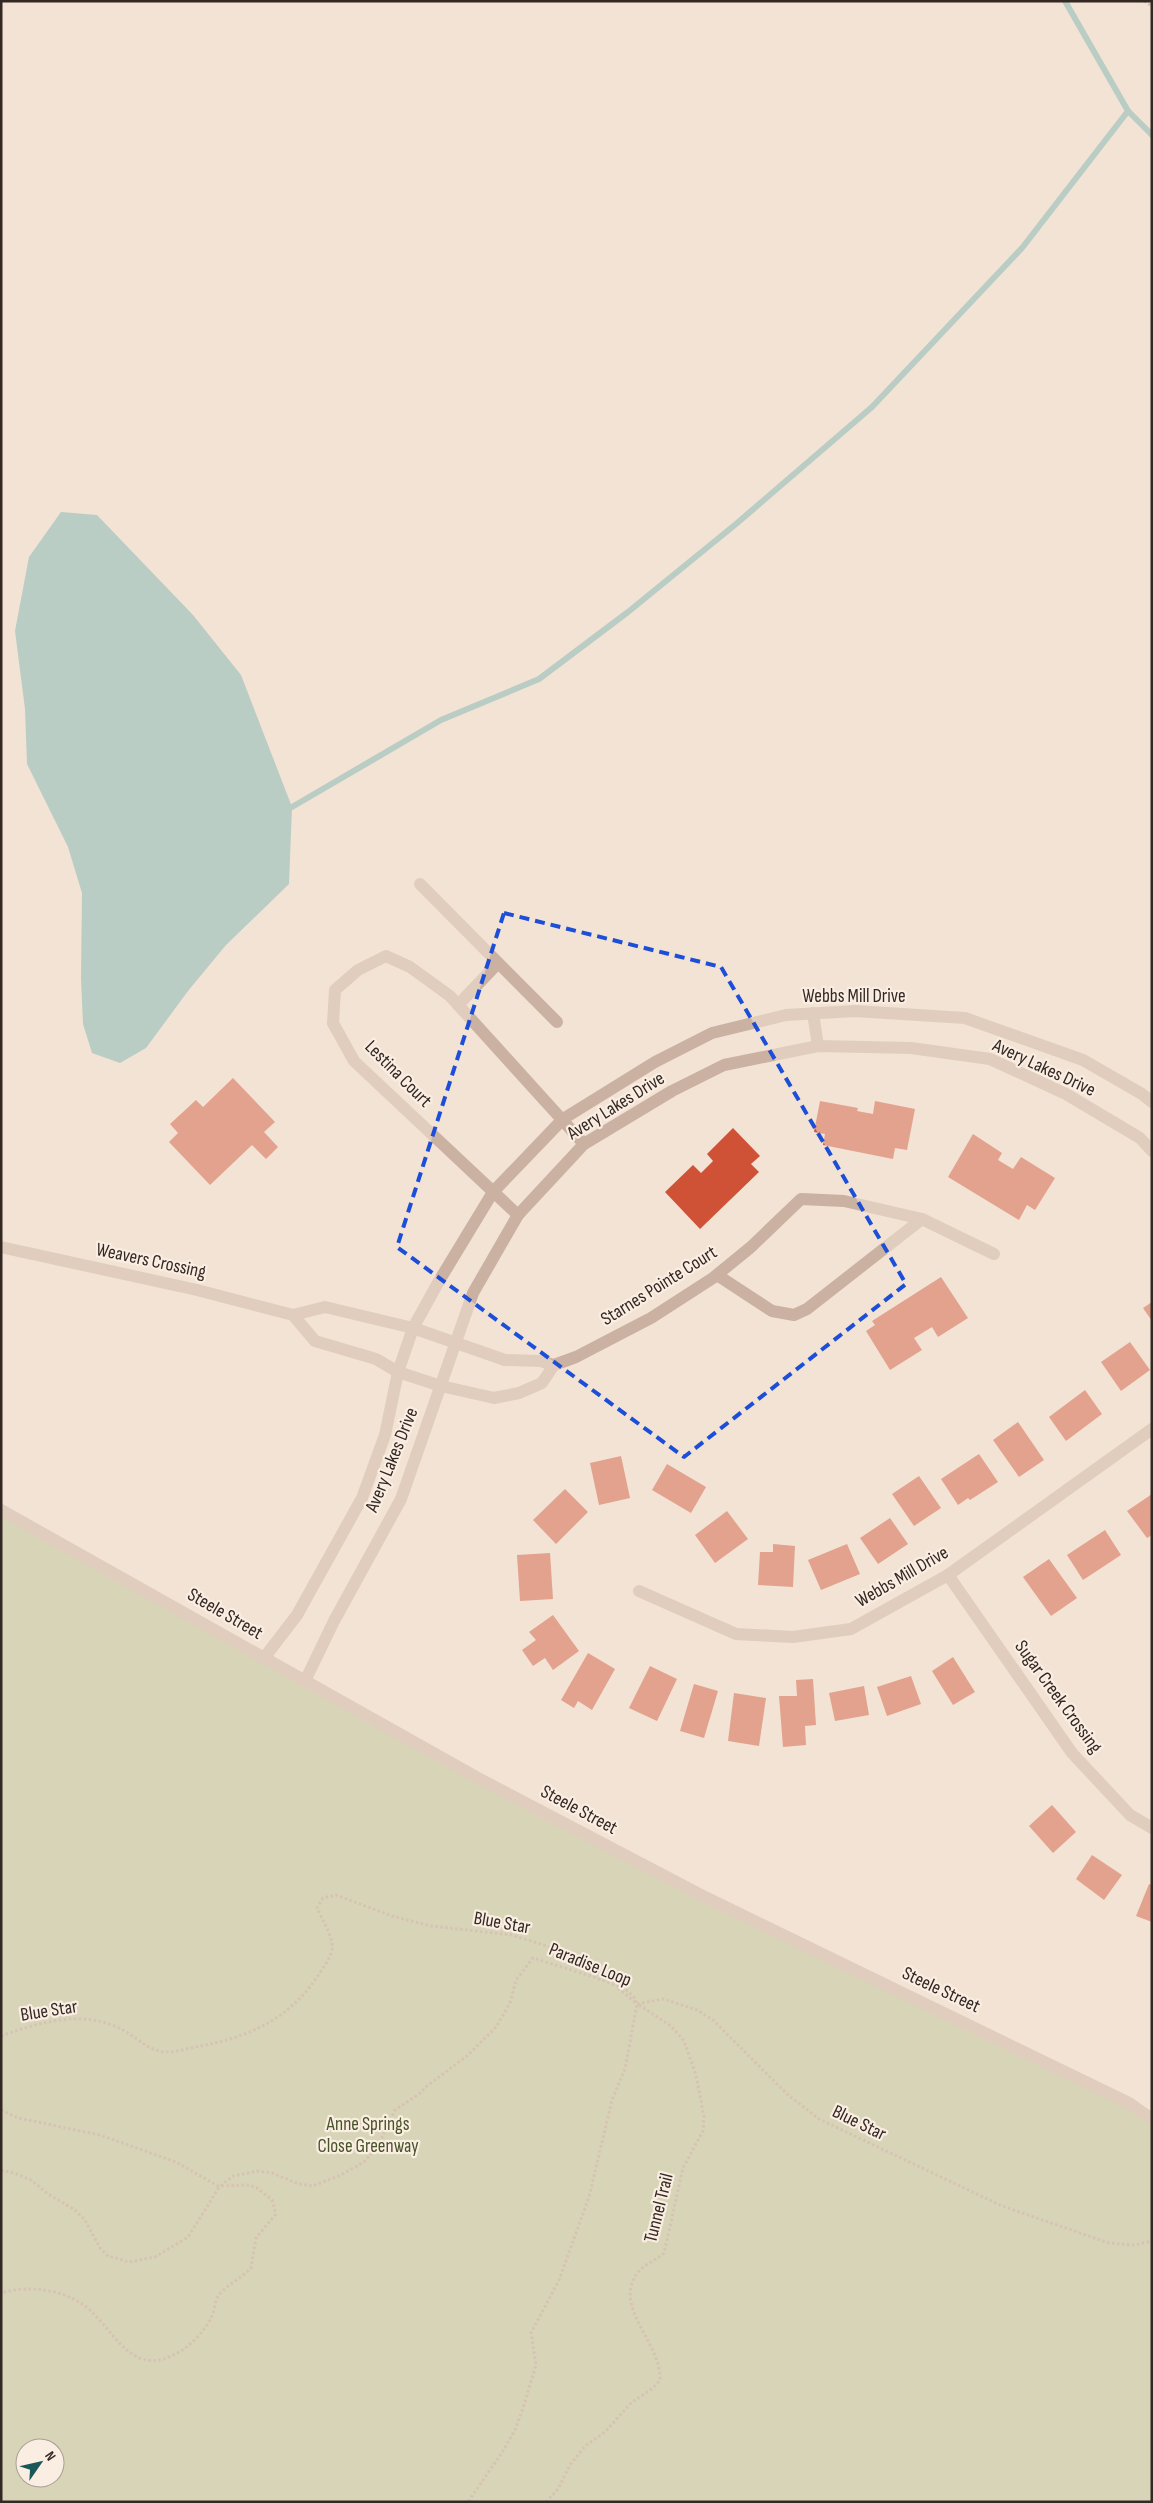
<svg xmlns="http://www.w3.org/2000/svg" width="1153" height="2503" font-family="'Sofia Sans Condensed',sans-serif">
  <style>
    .green { fill: #b6c295; fill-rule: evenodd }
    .water { fill: #73b1af }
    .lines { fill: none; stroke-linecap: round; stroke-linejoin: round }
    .stream { stroke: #73b1af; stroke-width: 6 }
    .building { fill: #cf5237 }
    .path { stroke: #b69b8b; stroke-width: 3; stroke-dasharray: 2.5 2.5; stroke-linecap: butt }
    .minor { stroke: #cbb1a1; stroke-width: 12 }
    .marked { fill: none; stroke: #1d4ed8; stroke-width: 4; stroke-dasharray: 10 6; stroke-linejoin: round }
    .labels { text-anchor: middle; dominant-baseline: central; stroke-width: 4.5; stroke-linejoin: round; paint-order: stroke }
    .street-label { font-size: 19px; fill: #342824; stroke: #faede2 }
    .park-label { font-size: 19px; fill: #465427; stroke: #faede2 }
  </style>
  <rect width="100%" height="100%" fill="#f2e3d5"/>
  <path class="green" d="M1 1510 478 1778 1129 2103 1152 2111V2502H1ZM25 2448H55V2478H25Z"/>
  <polygon class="water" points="61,512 97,515 193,615 241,675 292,807 289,884 226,945 188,991 146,1048 120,1063 92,1053 83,1024 81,978 82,893 68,847 27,764 25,709 15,631 29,557"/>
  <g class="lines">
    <g class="stream">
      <polyline points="1065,1 1128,111 1152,135"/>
      <polyline points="292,807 441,720 539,679 628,612 736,524 872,407 1022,248 1128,111"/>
    </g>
  </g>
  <g class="building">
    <polygon points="233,1078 275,1122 264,1132 278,1147 266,1159 252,1145 210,1185 169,1142 178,1133 170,1124 196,1100 203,1107"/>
    <polygon points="820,1101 858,1108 857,1111 873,1114 875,1101 915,1109 907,1150 895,1148 893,1159 823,1145 825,1134 814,1132"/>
    <polygon points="733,1128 760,1156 751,1164 759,1172 700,1229 665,1192 693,1165 701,1173 713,1161 707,1154"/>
    <polygon points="973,1134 1002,1153 998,1160 1013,1169 1021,1157 1055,1178 1035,1210 1027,1205 1019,1220 948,1177"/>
    <polygon points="941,1277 968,1318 938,1337 932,1327 914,1338 922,1350 890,1370 866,1331 875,1325 872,1321"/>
    <polygon points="1152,1302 1152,1321 1143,1308"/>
    <polygon points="1130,1342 1150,1370 1121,1391 1101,1362"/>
    <polygon points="1085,1390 1102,1414 1066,1441 1049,1417"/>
    <polygon points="1018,1422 1044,1460 1019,1477 993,1440"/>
    <polygon points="979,1454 998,1482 970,1500 968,1498 958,1505 941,1479"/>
    <polygon points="621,1456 630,1498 599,1505 590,1463"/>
    <polygon points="667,1464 706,1487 691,1513 652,1490"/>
    <polygon points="919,1476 941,1508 914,1526 892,1494"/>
    <polygon points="565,1489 588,1512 556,1544 533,1520"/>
    <polygon points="1152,1494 1152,1535 1147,1538 1127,1511"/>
    <polygon points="727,1511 748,1539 715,1563 695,1535"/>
    <polygon points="890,1518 908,1544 878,1564 860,1538"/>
    <polygon points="1105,1530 1121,1555 1083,1580 1067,1555"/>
    <polygon points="773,1544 795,1546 793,1587 758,1585 760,1552 773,1552"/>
    <polygon points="847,1544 860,1574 821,1590 808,1560"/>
    <polygon points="550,1553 553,1599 520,1601 517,1555"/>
    <polygon points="1049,1559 1077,1598 1051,1616 1023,1577"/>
    <polygon points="553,1615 579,1651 553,1670 545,1658 533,1666 522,1650 536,1640 529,1632"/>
    <polygon points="588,1653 615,1669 592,1710 578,1701 574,1708 561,1700"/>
    <polygon points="953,1657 975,1692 953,1705 932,1671"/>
    <polygon points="650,1666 677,1679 657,1721 629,1708"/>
    <polygon points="911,1676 921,1704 887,1716 877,1687"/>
    <polygon points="813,1679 816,1725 805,1726 806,1745 783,1747 779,1696 797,1696 796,1680"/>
    <polygon points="694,1684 718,1691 704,1738 680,1731"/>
    <polygon points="864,1686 869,1715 835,1721 829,1693"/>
    <polygon points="734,1693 766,1698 759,1746 728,1741"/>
    <polygon points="1052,1805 1076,1832 1053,1853 1029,1826"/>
    <polygon points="1092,1855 1122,1875 1104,1900 1076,1879"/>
    <polygon points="1149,1884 1152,1885 1152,1922 1136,1916"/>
  </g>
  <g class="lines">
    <g class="path">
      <polyline points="1144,1 1152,6"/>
      <polyline points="618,1988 637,2004 663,1999 697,2010 713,2020 787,2094 819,2119 1002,2206 1109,2243 1134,2245 1152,2241"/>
      <path d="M1 2036C40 2022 84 2009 123 2030 138 2038 148 2051 166 2052 177 2052 189 2048 200 2046 250 2037 291 2018 319 1974 324 1966 330 1959 332 1950 334 1937 322 1920 317 1908L323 1898 336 1895 392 1916 431 1926 512 1935 553 1948 578 1961 607 1980"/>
      <path d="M1 2110 18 2118 100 2135 176 2162 218 2186 249 2185 257 2188 272 2200 276 2214 256 2238 251 2268C242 2278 228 2284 219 2295 215 2300 215 2309 212 2316 206 2329 192 2345 179 2352 135 2378 119 2339 93 2313 70 2290 32 2284 1 2293"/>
      <polyline points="1,2170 14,2173 31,2180 48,2194 75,2210 85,2220 100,2248 108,2256 129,2262 155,2257 188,2237 220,2186 233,2176 258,2171 272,2173 299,2184 313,2186 341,2175 364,2162 378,2146 395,2110 419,2094 427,2086 467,2056 496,2027 510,2003 516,1980 533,1958 597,1978 625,1989 635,1998 637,2004 625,2069 612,2100 589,2197 559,2280 531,2333 536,2365 523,2408 515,2430 503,2451 468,2502"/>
      <path d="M546 2502 558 2489 570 2465 585 2446 605 2432 631 2403 653 2388 660 2380C662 2342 610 2306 639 2271 646 2263 657 2260 664 2253L683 2168 703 2131 704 2117 696 2075 684 2041 671 2026 639 2005"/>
    </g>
    <g class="minor">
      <polyline points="420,884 557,1022"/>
      <polyline points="458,1005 498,963"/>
      <polyline points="813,1013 818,1046"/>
      <polyline points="518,1215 354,1061 333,1023 335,990 358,970 386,956 410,967 450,996 584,1144"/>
      <polyline points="1,1247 197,1290 293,1315 325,1307 413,1328 505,1360 540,1361 554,1365 576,1357 651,1318 713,1278 751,1247 801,1199 844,1201 922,1219 994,1254"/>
      <polyline points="717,1275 772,1311 794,1315 807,1309 922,1219"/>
      <polyline points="293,1315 315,1341 376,1359 398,1372 441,1386 494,1398 519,1393 542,1383 554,1365"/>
      <polyline points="1,1510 478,1778 705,1897 1129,2103 1152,2119"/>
      <polyline points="948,1575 1072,1753 1130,1815 1152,1828"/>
      <polyline points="639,1591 736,1634 793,1637 851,1629 948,1575 1152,1429"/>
      <polyline points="264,1658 297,1615 362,1498 385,1435 398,1372 413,1328 439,1281 493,1192 563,1119 655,1062 712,1033 786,1015 855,1011 965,1018 1083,1060 1142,1094 1152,1102"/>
      <polyline points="305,1681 334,1621 401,1499 473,1293 518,1215 584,1144 672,1091 724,1065 818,1046 911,1048 990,1059 1066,1094 1140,1138 1152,1151"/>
    </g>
  </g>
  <path d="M0 0H1153V2503H0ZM504 913 721 967 906 1284 684 1457 397 1247Z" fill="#f2e3d5" fill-opacity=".55" fill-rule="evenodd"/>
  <path class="marked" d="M504 913 721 967 906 1284 684 1457 397 1247Z"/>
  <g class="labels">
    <g class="street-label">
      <text x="854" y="996">Webbs Mill Drive</text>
      <text transform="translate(1044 1068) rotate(25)">Avery Lakes Drive</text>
      <text transform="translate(398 1074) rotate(45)">Lestina Court</text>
      <text transform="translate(616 1106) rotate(-32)">Avery Lakes Drive</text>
      <text transform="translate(151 1261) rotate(12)">Weavers Crossing</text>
      <text transform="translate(659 1286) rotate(-32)">Starnes Pointe Court</text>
      <text transform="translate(392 1460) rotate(-68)">Avery Lakes Drive</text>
      <text transform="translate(902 1577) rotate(-30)">Webbs Mill Drive</text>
      <text transform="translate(225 1614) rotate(30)">Steele Street</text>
      <text transform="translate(1058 1697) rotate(54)">Sugar Creek Crossing</text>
      <text transform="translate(579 1810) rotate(28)">Steele Street</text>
      <text transform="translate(502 1923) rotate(10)">Blue Star</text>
      <text transform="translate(590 1965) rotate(22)">Paradise Loop</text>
      <text transform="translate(941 1990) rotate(25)">Steele Street</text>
      <text transform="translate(49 2011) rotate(-9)">Blue Star</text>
      <text transform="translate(859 2123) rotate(26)">Blue Star</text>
      <text transform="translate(659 2208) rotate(-76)">Tunnel Trail</text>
    </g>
    <g class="park-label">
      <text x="368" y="2124">Anne Springs<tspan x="368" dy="22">Close Greenway</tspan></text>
    </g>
  </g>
  <rect width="1153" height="2503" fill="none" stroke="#342824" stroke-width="5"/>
  <g transform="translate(40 2463) rotate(56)"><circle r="24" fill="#faede2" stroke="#ab9e96"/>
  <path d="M0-4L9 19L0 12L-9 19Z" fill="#185858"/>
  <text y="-8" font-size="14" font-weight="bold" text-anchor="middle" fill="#342824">N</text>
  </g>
</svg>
